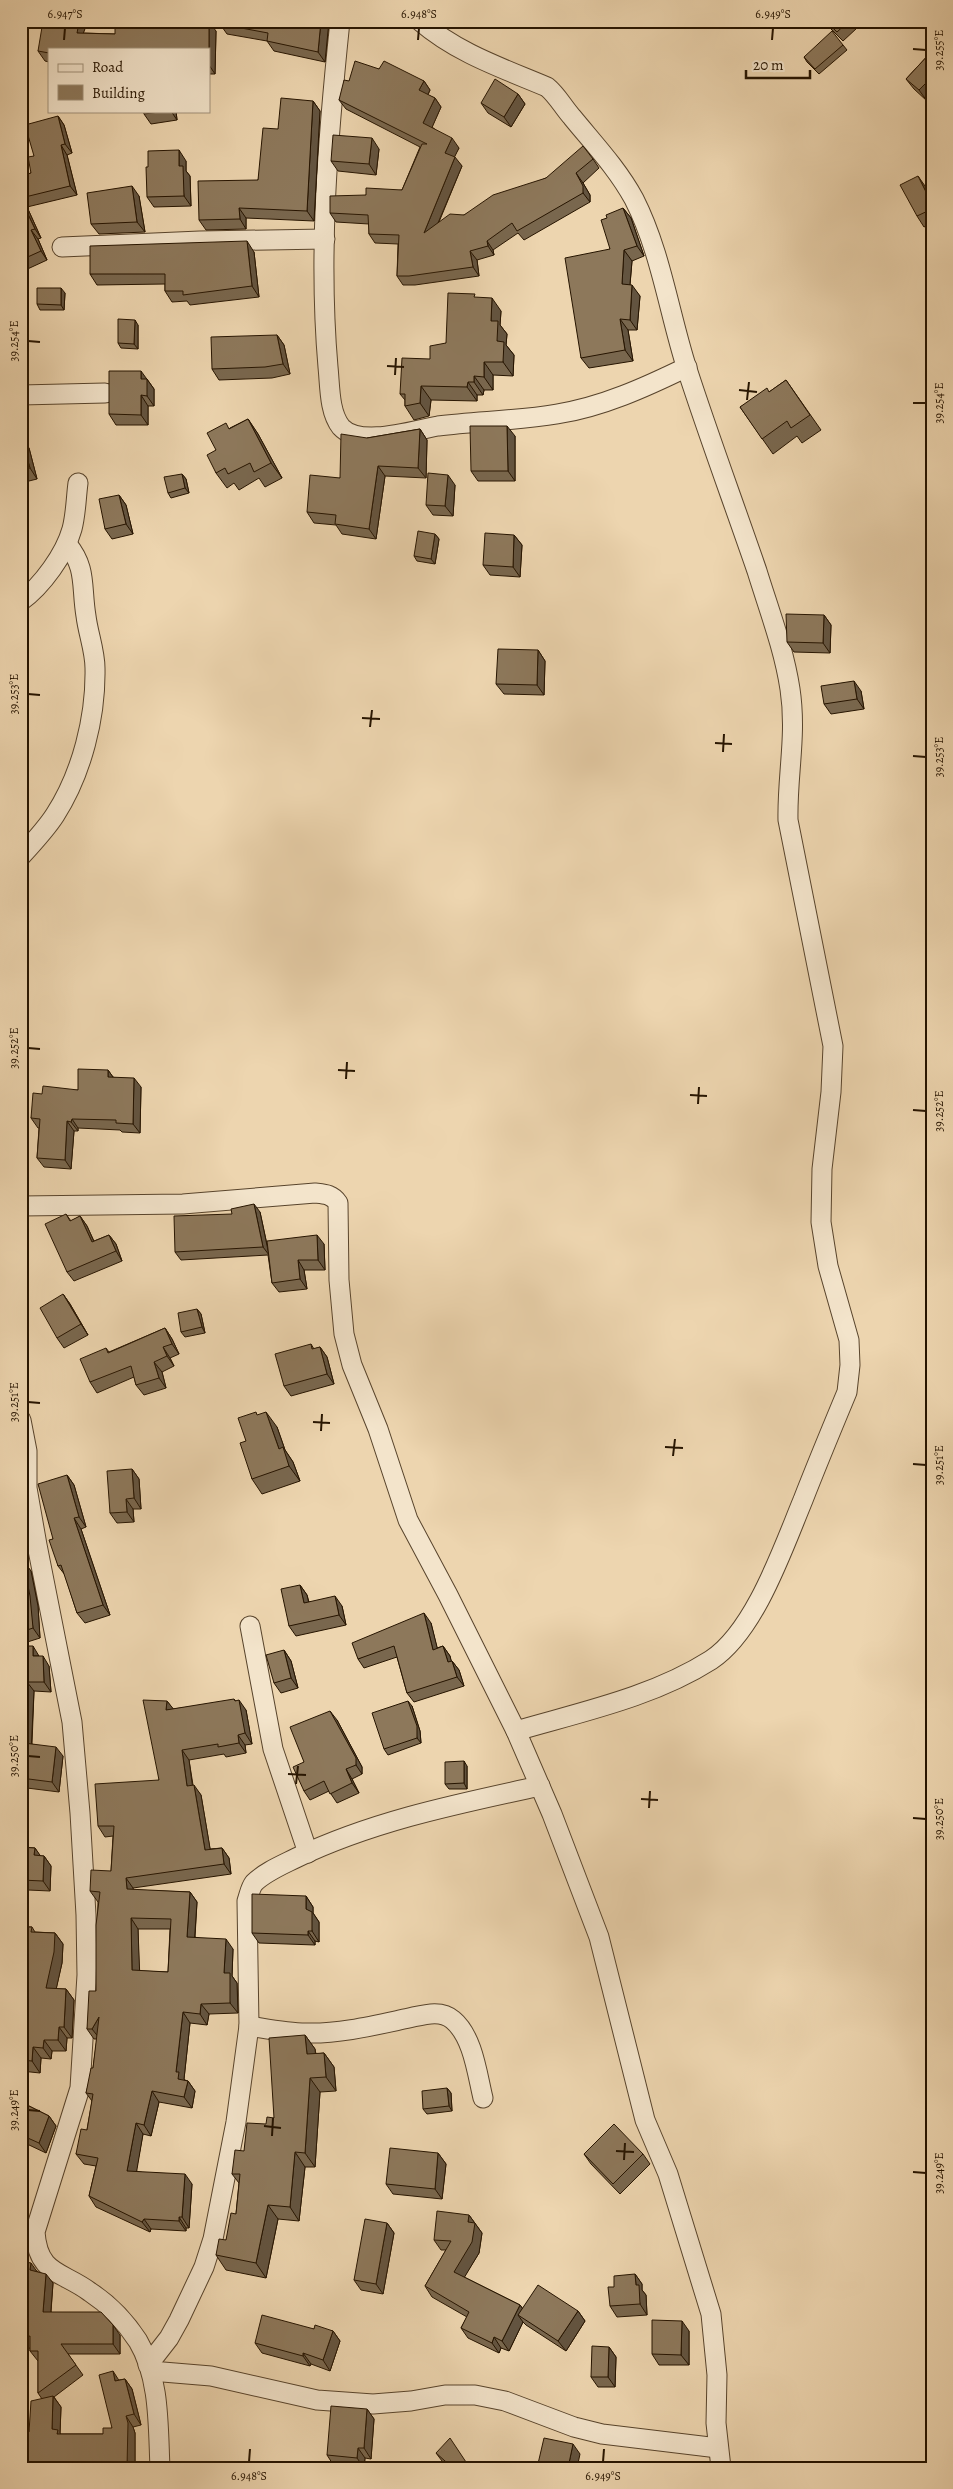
<svg xmlns="http://www.w3.org/2000/svg" width="953" height="2489" font-family="Alegreya,serif">
  <style>
    .lines { fill: none; stroke-linecap: round; stroke-linejoin: round }
    .street-casing { stroke: #58442c; stroke-width: 21 }
    .street { stroke: #f3e4cb; stroke-width: 19 }
    .wall { fill: #79674e; stroke: #261400; fill-rule: evenodd }
    .shaded-wall { fill: #635440; stroke: #261400 }
    .building { fill: #8d785b; stroke: #261400; fill-rule: evenodd }
    .ticks { fill: none; stroke: #261400; stroke-width: 2 }
    .neatline { fill: none; stroke: #261400; stroke-width: 2 }
    .ticks-label { font-size: 12px; text-anchor: middle; fill: #261400 }
  </style>
  <rect width="100%" height="100%" fill="#edd5af"/>
  <filter id="stains"><feTurbulence type="fractalNoise" baseFrequency=".004" numOctaves="4"/><feColorMatrix values="0 0 0 0 .2 0 0 0 0 .09 0 0 0 0 .02 0 0 0 .5 -.17"/></filter>
  <radialGradient id="worn" r=".72"><stop offset=".6" stop-color="#630" stop-opacity="0"/><stop offset="1" stop-color="#630" stop-opacity=".3"/></radialGradient>
  <g class="lines">
    <g class="street-casing">
      <g id="street">
        <path d="M340 21C328 136 318 253 328 367 330 386 329 412 341 427 360 448 414 430 438 426 477 421 517 421 557 414 602 407 646 387 687 367"/>
        <path d="M420 21C457 53 502 68 547 87 557 95 563 107 572 117 594 144 617 168 634 199 661 252 669 313 687 369 709 437 734 504 757 571 769 610 784 649 790 689 797 735 787 775 788 820L833 1046 831 1092 822 1169 821 1222 828 1266 849 1340 850 1365 847 1392C832 1428 817 1464 803 1500 783 1548 755 1631 711 1660 653 1697 581 1712 516 1731"/>
        <polyline points="62,247 200,241 325,239"/>
        <polyline points="21,395 105,393"/>
        <path d="M21 601C42 586 65 554 72 529 76 514 76 498 78 483"/>
        <path d="M21 856C33 843 46 829 55 815 82 773 96 717 95 668 95 651 88 633 86 616 81 586 87 568 67 544"/>
        <path d="M21 1206 183 1204 315 1193C324 1194 332 1194 338 1203L339 1280 344 1334 352 1365 378 1429 408 1520 448 1595 516 1731 552 1814 599 1937 645 2120 668 2174 711 2314 717 2375 716 2423 721 2468"/>
        <path d="M21 1420 27 1451V1488L37 1545 72 1722 80 1813 86 1915 87 1975 80 2088 35 2232C38 2275 62 2271 90 2292 110 2305 125 2321 138 2341 160 2378 158 2426 160 2468"/>
        <polyline points="250,1626 273,1749 308,1853"/>
        <path d="M249 2026C268 2029 287 2033 306 2033 340 2034 376 2025 409 2018 423 2015 441 2009 453 2020 473 2037 477 2073 483 2098"/>
        <path d="M148 2365 169 2338 179 2320 204 2267 213 2239 236 2122 249 2026 247 1901C249 1896 250 1888 254 1883 265 1872 282 1865 296 1858 373 1821 457 1804 540 1786"/>
        <polyline points="151,2371 211,2376 317,2400 373,2404 411,2401 445,2395 475,2395 505,2401 574,2427 602,2434 718,2448"/>
      </g>
    </g>
    <use href="#street" class="street"/>
  </g>
  <g class="wall">
    <polygon points="88,21 83,33 115,34 216,31 215,74 209,74 209,79 209,49 49,49 49,62 45,61 38,51 54,23"/>
    <polygon points="220,21 329,21 325,62 274,51 267,41 227,34 220,24"/>
    <polygon points="354,21 385,21 383,28"/>
    <polygon points="823,21 853,21 857,28 843,41"/>
    <polygon points="843,45 847,50 819,74 807,62 804,57"/>
    <polygon points="932,51 932,95 927,101 914,89 906,79"/>
    <polygon points="379,69 424,81 430,90 428,95 435,98 441,107 432,127 459,148 454,157 462,166 439,222 464,215 546,178 593,159 599,168 583,183 590,195 590,202 524,240 518,233 493,250 494,255 477,260 479,276 415,285 403,285 397,276 398,244 375,243 369,234 369,224 336,222 330,213 366,195 402,190 420,147 346,109 339,100 349,81"/>
    <polygon points="518,94 525,104 511,127 488,113 481,103"/>
    <polygon points="313,101 320,111 314,221 246,218 246,229 206,230 199,220 258,180 278,129"/>
    <polygon points="144,111 176,111 177,120 151,124 144,114"/>
    <polygon points="58,116 64,125 72,153 67,155 77,195 27,207 41,238 38,239 47,260 21,272 21,176 31,173 34,156"/>
    <polygon points="379,149 376,175 338,171 331,161"/>
    <polygon points="186,161 186,171 190,176 191,206 154,207 147,197"/>
    <polygon points="925,186 932,200 932,223 924,227 917,216"/>
    <polygon points="139,196 145,232 99,234 91,224"/>
    <polygon points="623,208 631,218 644,256 632,261 630,285 640,296 637,330 628,330 633,361 589,368 581,358 610,249"/>
    <polygon points="254,252 259,297 190,305 187,301 172,302 165,291 165,284 97,285 90,274"/>
    <polygon points="65,293 64,310 40,310 37,304"/>
    <polygon points="477,298 501,311 500,325 507,334 506,345 514,355 513,376 493,375 493,390 484,390 483,395 477,395 477,401 431,400 429,416 414,420 405,406 405,400 400,394 430,359 446,343"/>
    <polygon points="138,325 138,349 121,348 118,343"/>
    <polygon points="277,335 284,345 290,374 272,378 219,380 212,369"/>
    <polygon points="146,379 147,379 154,389 154,406 148,406 148,425 116,425 109,414"/>
    <polygon points="786,380 821,430 802,443 797,436 773,454 740,407 769,392"/>
    <polygon points="248,419 258,434 282,478 265,487 259,478 239,490 234,483 227,488 216,473 216,450 230,428"/>
    <polygon points="420,429 427,440 426,478 385,476 376,539 342,534 336,525 314,523 307,512 340,478 367,438"/>
    <polygon points="515,436 515,481 478,481 471,471"/>
    <polygon points="21,438 29,448 37,479 21,483"/>
    <polygon points="182,474 186,479 189,493 171,498 168,493"/>
    <polygon points="455,485 453,516 433,515 426,505"/>
    <polygon points="119,495 126,505 133,534 112,539 105,529"/>
    <polygon points="435,534 439,539 435,564 417,561 414,556"/>
    <polygon points="514,535 522,545 520,577 490,575 483,565"/>
    <polygon points="824,615 831,625 830,653 794,652 787,642"/>
    <polygon points="538,650 545,661 544,695 504,694 496,684"/>
    <polygon points="861,691 864,709 831,714 824,704"/>
    <polygon points="108,1070 113,1077 141,1087 140,1133 122,1132 120,1130 78,1128 78,1131 74,1131 71,1169 44,1167 37,1158 39,1128 38,1128 31,1118 42,1094 78,1090"/>
    <polygon points="260,1212 268,1249 324,1244 325,1270 304,1270 307,1289 279,1292 272,1283 268,1255 181,1260 175,1252 232,1214"/>
    <polygon points="66,1214 71,1221 80,1216 87,1226 94,1241 109,1235 116,1244 122,1261 74,1281 67,1272"/>
    <polygon points="63,1294 70,1304 88,1335 64,1348 57,1338"/>
    <polygon points="197,1309 201,1314 205,1333 185,1337 181,1332"/>
    <polygon points="165,1328 172,1339 179,1354 170,1358 174,1366 162,1372 166,1388 144,1395 136,1385 134,1377 97,1393 90,1382 106,1348 109,1352"/>
    <polygon points="311,1344 314,1349 320,1347 327,1357 334,1384 291,1396 284,1386"/>
    <polygon points="258,1415 277,1427 285,1450 293,1462 300,1481 262,1494 252,1479 246,1441"/>
    <polygon points="132,1469 139,1479 141,1509 133,1509 134,1522 117,1523 110,1513"/>
    <polygon points="67,1475 74,1485 86,1527 81,1529 110,1615 85,1623 77,1613 65,1575 58,1566 53,1539"/>
    <polygon points="21,1560 31,1571 38,1606 40,1638 21,1644"/>
    <polygon points="300,1585 307,1595 309,1602 342,1606 346,1625 296,1636 289,1626"/>
    <polygon points="431,1623 437,1648 443,1646 450,1656 451,1661 452,1661 459,1670 464,1686 414,1702 407,1693 397,1657 364,1668 358,1659"/>
    <polygon points="21,1646 39,1656 49,1666 51,1692 34,1691 32,1744 63,1756 59,1792 27,1788 21,1780"/>
    <polygon points="284,1650 291,1661 298,1688 281,1693 274,1683"/>
    <path d="M167 1701 173 1709 236 1701 246 1710 252 1744 245 1745 246 1753 226 1757 224 1754 189 1760 193 1785 201 1795 210 1849 222 1848 229 1858 231 1874 133 1888V1890L190 1892 197 1902 195 1937 233 1949 232 1976 237 1983 238 2013 209 2014 207 2025 190 2023 184 2079 185 2080 188 2081 195 2091 192 2108 159 2102 151 2136 143 2134 136 2171 192 2184 189 2228H186V2231L151 2229 150 2232 96 2207 89 2196 96 2166 84 2164 76 2154 87 2130 92 2101 86 2093 93 2068 97 2039H94L87 2029 96 1991 98 1902 90 1891 111 1871 113 1836 105 1837 98 1826 159 1780ZM138 1929H170L168 1972 139 1971Z"/>
    <polygon points="412,1706 420,1731 421,1743 388,1755 384,1749"/>
    <polygon points="337,1720 362,1767 362,1774 352,1779 359,1793 337,1803 329,1791 310,1800 304,1791 304,1762"/>
    <polygon points="467,1766 467,1789 449,1789 445,1784"/>
    <polygon points="21,1847 35,1848 40,1856 44,1856 51,1866 50,1891 28,1890 21,1880"/>
    <polygon points="306,1896 313,1907 313,1913 319,1922 319,1942 315,1941 315,1945 259,1943 252,1933"/>
    <polygon points="21,1927 32,1927 35,1932 55,1933 63,1944 62,1963 56,1989 66,1989 74,2000 72,2038 67,2038 66,2051 52,2051 51,2059 41,2058 40,2073 21,2071"/>
    <polygon points="305,2035 315,2049 316,2054 324,2053 334,2067 336,2091 320,2092 315,2167 305,2167 299,2221 278,2219 266,2278 226,2270 216,2255 226,2240 236,2214 239,2183 232,2174 244,2151 274,2118"/>
    <polygon points="447,2088 451,2093 452,2111 427,2114 423,2109"/>
    <polygon points="21,2102 49,2116 56,2126 46,2153 27,2144 21,2164"/>
    <polygon points="438,2153 446,2164 442,2199 393,2194 386,2184"/>
    <polygon points="584,2154 643,2154 650,2164 620,2194 591,2164"/>
    <polygon points="469,2215 482,2233 479,2253 464,2277 520,2305 523,2309 578,2311 585,2321 566,2351 526,2325 523,2322 509,2351 501,2348 499,2353 468,2338 461,2328 467,2317 432,2297 425,2286 446,2250 441,2250 434,2240"/>
    <polygon points="387,2223 394,2233 383,2294 361,2290 354,2280"/>
    <polygon points="21,2261 37,2271 53,2283 51,2312 120,2335 120,2354 68,2354 83,2375 54,2397 61,2407 60,2433 60,2434 103,2434 112,2428 119,2380 125,2379 132,2389 141,2425 133,2427 135,2433 135,2465 147,2468 21,2468 29,2432 42,2399 38,2393 38,2361 30,2351 30,2348 21,2350"/>
    <polygon points="635,2274 642,2284 642,2290 646,2295 647,2315 617,2317 610,2306"/>
    <polygon points="314,2329 333,2331 340,2341 330,2371 311,2364 310,2366 262,2353 255,2343"/>
    <polygon points="689,2331 689,2365 659,2365 652,2354"/>
    <polygon points="609,2347 616,2357 615,2387 598,2387 591,2377"/>
    <polygon points="367,2409 374,2419 371,2459 365,2458 364,2468 334,2466 327,2455"/>
    <polygon points="436,2453 470,2468 449,2468 442,2461"/>
  </g>
  <g class="shaded-wall">
    <polygon points="78,21 88,21 83,34 77,33 75,27"/>
    <polygon points="321,21 329,21 325,62 318,52"/>
    <polygon points="378,21 385,21 383,28"/>
    <polygon points="209,22 216,31 215,74 209,65"/>
    <polygon points="932,77 932,95 927,101 919,90"/>
    <polygon points="424,81 430,90 425,100 419,90"/>
    <polygon points="518,94 525,104 511,127 504,117"/>
    <polygon points="435,98 441,107 430,132 423,123"/>
    <polygon points="313,101 320,111 314,221 307,211"/>
    <polygon points="171,111 176,111 177,120"/>
    <polygon points="58,116 64,125 72,153 65,144"/>
    <polygon points="372,138 379,149 376,175 369,164"/>
    <polygon points="452,138 459,148 452,162 445,153"/>
    <polygon points="61,145 67,155 77,195 70,186"/>
    <polygon points="179,150 186,161 186,171 190,176 191,206 184,196 179,166"/>
    <polygon points="455,157 462,166 430,242 424,233"/>
    <polygon points="576,173 583,183 590,195 590,202 583,193"/>
    <polygon points="918,176 925,186 932,200 932,204"/>
    <polygon points="132,186 139,196 145,232 137,222"/>
    <polygon points="21,199 27,207 41,238 35,229"/>
    <polygon points="239,208 246,218 246,229 240,219"/>
    <polygon points="623,208 631,218 644,256 637,246"/>
    <polygon points="31,230 38,239 47,260 41,251"/>
    <polygon points="247,241 254,252 259,297 252,286"/>
    <polygon points="487,241 493,250 494,255 488,246"/>
    <polygon points="624,250 632,261 629,295 622,284"/>
    <polygon points="470,251 477,260 479,276 473,267"/>
    <polygon points="632,285 640,296 637,330 630,320"/>
    <polygon points="61,288 65,293 64,310 61,305"/>
    <polygon points="492,298 501,311 500,325 507,334 506,345 514,355 513,376 503,362 491,321"/>
    <polygon points="620,319 628,330 633,361 625,350"/>
    <polygon points="135,320 138,325 138,349 134,344"/>
    <polygon points="277,335 284,345 290,374 283,364"/>
    <polygon points="484,362 493,375 493,390 484,377"/>
    <polygon points="141,371 154,389 154,406 147,396 141,379"/>
    <polygon points="474,376 484,390 483,395 474,382"/>
    <polygon points="468,382 477,395 477,401 467,387"/>
    <polygon points="421,386 431,400 429,416 420,403"/>
    <polygon points="141,395 148,406 148,425 141,415"/>
    <polygon points="248,419 258,434 282,478 271,463"/>
    <polygon points="507,426 515,436 515,481 508,471"/>
    <polygon points="420,429 427,440 426,478 418,468"/>
    <polygon points="21,438 29,448 37,479 30,468"/>
    <polygon points="378,466 385,476 376,539 369,529"/>
    <polygon points="182,474 186,479 189,493 185,488"/>
    <polygon points="448,475 455,485 453,516 445,506"/>
    <polygon points="119,495 126,505 133,534 126,524"/>
    <polygon points="435,534 439,539 435,564 431,559"/>
    <polygon points="514,535 522,545 520,577 513,567"/>
    <polygon points="824,615 831,625 830,653 823,643"/>
    <polygon points="538,650 545,661 544,695 537,685"/>
    <polygon points="854,681 861,691 864,709 857,699"/>
    <polygon points="108,1070 115,1080 108,1077"/>
    <polygon points="134,1078 141,1087 140,1133 133,1124"/>
    <polygon points="72,1119 78,1128 78,1131 71,1122"/>
    <polygon points="67,1121 74,1131 71,1169 65,1160"/>
    <polygon points="254,1204 260,1212 269,1255 263,1247"/>
    <polygon points="80,1216 87,1226 98,1251 92,1242"/>
    <polygon points="109,1235 116,1244 122,1261 116,1251"/>
    <polygon points="317,1235 324,1244 325,1270 318,1260"/>
    <polygon points="298,1260 304,1270 307,1289 300,1279"/>
    <polygon points="63,1294 70,1304 88,1335 81,1324"/>
    <polygon points="197,1309 201,1314 205,1333 202,1327"/>
    <polygon points="165,1328 172,1339 179,1354 172,1344"/>
    <polygon points="163,1347 170,1358 174,1366 167,1356"/>
    <polygon points="320,1347 327,1357 334,1384 327,1374"/>
    <polygon points="154,1362 162,1372 166,1388 159,1378"/>
    <polygon points="266,1412 277,1427 285,1450 293,1462 300,1481 289,1466 279,1449"/>
    <polygon points="132,1469 139,1479 141,1509 134,1498"/>
    <polygon points="67,1475 74,1485 86,1527 79,1517"/>
    <polygon points="126,1499 133,1509 134,1522 127,1512"/>
    <polygon points="74,1518 81,1529 110,1615 103,1605"/>
    <polygon points="23,1560 31,1571 38,1606 40,1638 33,1628"/>
    <polygon points="300,1585 307,1595 311,1613 304,1603"/>
    <polygon points="335,1596 342,1606 346,1625 339,1615"/>
    <polygon points="424,1613 431,1623 440,1659 433,1650"/>
    <polygon points="33,1646 39,1656 33,1656"/>
    <polygon points="443,1646 450,1656 454,1671 448,1662"/>
    <polygon points="284,1650 291,1661 298,1688 291,1678"/>
    <polygon points="43,1656 49,1666 51,1692 44,1682"/>
    <polygon points="452,1661 459,1670 464,1686 457,1677"/>
    <polygon points="27,1682 34,1691 31,1752 24,1743"/>
    <polygon points="234,1699 240,1707 239,1700 246,1710 252,1744 245,1733"/>
    <polygon points="167,1701 175,1711 166,1710"/>
    <polygon points="408,1701 412,1706 420,1731 421,1743 417,1738"/>
    <polygon points="330,1711 337,1720 362,1767 362,1774 356,1765"/>
    <polygon points="238,1735 245,1745 246,1753 239,1743"/>
    <polygon points="56,1747 63,1756 59,1792 52,1782"/>
    <polygon points="182,1750 189,1760 194,1797 187,1786"/>
    <polygon points="464,1761 467,1766 467,1789 464,1783"/>
    <polygon points="346,1769 352,1779 359,1793 352,1783"/>
    <polygon points="194,1785 201,1795 212,1860 205,1850"/>
    <polygon points="35,1848 42,1858 34,1855"/>
    <polygon points="222,1848 229,1858 231,1874 224,1864"/>
    <polygon points="44,1856 51,1866 50,1891 43,1881"/>
    <polygon points="126,1878 133,1888 134,1900 127,1889"/>
    <polygon points="190,1892 197,1902 194,1947 187,1937"/>
    <polygon points="306,1896 313,1907 313,1913 319,1922 319,1942 312,1931 306,1909"/>
    <polygon points="131,1918 138,1929 140,1981 132,1970"/>
    <polygon points="308,1931 315,1941 315,1945 308,1935"/>
    <polygon points="55,1933 63,1944 62,1963 54,1999 46,1988"/>
    <polygon points="226,1939 233,1949 232,1976 237,1983 238,2013 230,2003 224,1973"/>
    <polygon points="66,1989 74,2000 72,2038 64,2027"/>
    <polygon points="201,2004 209,2014 207,2025 200,2014"/>
    <polygon points="183,2012 190,2023 184,2079 186,2083 178,2079 176,2072"/>
    <polygon points="99,2017 100,2039 92,2029"/>
    <polygon points="59,2027 67,2038 66,2051 58,2040"/>
    <polygon points="305,2035 315,2049 317,2069 307,2054"/>
    <polygon points="44,2040 52,2051 51,2059 43,2048"/>
    <polygon points="33,2047 41,2058 40,2073 32,2061"/>
    <polygon points="324,2053 334,2067 336,2091 326,2077"/>
    <polygon points="310,2078 320,2092 315,2167 305,2153"/>
    <polygon points="188,2081 195,2091 192,2108 184,2097"/>
    <polygon points="447,2088 451,2093 452,2111 449,2106"/>
    <polygon points="152,2091 159,2102 151,2136 144,2125"/>
    <polygon points="49,2116 56,2126 46,2153 39,2143"/>
    <polygon points="136,2123 143,2134 135,2181 127,2171"/>
    <polygon points="21,2136 27,2144 21,2164"/>
    <polygon points="295,2152 305,2167 299,2221 290,2207"/>
    <polygon points="438,2153 446,2164 442,2199 435,2189"/>
    <polygon points="185,2174 192,2184 189,2228 182,2217"/>
    <polygon points="268,2205 278,2219 266,2278 256,2263"/>
    <polygon points="469,2215 482,2233 479,2253 461,2283 454,2272 468,2222"/>
    <polygon points="179,2217 186,2228 186,2231 179,2221"/>
    <polygon points="144,2219 151,2229 150,2232 142,2222"/>
    <polygon points="387,2223 394,2233 383,2294 376,2284"/>
    <polygon points="31,2263 38,2273 30,2270"/>
    <polygon points="46,2274 53,2283 50,2322 43,2312"/>
    <polygon points="635,2274 642,2284 642,2290 646,2295 647,2315 640,2304 636,2285"/>
    <polygon points="520,2305 527,2315 518,2315 523,2322 509,2351 502,2341"/>
    <polygon points="578,2311 585,2321 566,2351 558,2341"/>
    <polygon points="682,2321 689,2331 689,2365 681,2355"/>
    <polygon points="113,2325 120,2335 120,2354 113,2344"/>
    <polygon points="333,2331 340,2341 330,2371 323,2360"/>
    <polygon points="494,2337 501,2348 499,2353 492,2343"/>
    <polygon points="609,2347 616,2357 615,2387 608,2377"/>
    <polygon points="303,2353 311,2364 310,2366 303,2356"/>
    <polygon points="113,2371 120,2382 115,2381"/>
    <polygon points="125,2379 132,2389 141,2425 134,2414"/>
    <polygon points="53,2396 61,2407 60,2433 65,2441 52,2429"/>
    <polygon points="367,2409 374,2419 371,2459 364,2448"/>
    <polygon points="126,2416 133,2427 135,2433 135,2468 127,2466"/>
    <polygon points="573,2444 580,2454 577,2468 568,2468"/>
    <polygon points="358,2448 365,2458 364,2468 357,2458"/>
  </g>
  <g class="building">
    <polygon points="43,21 54,23 55,21 78,21 75,27 78,28 77,33 115,34 115,21 209,22 209,49 49,49 49,53 38,51"/>
    <polygon points="220,21 321,21 318,52 267,41 268,33 220,24"/>
    <polygon points="826,21 849,21 837,32"/>
    <polygon points="832,31 843,45 815,69 804,57"/>
    <polygon points="932,51 932,77 919,90 906,79"/>
    <polygon points="355,61 379,69 384,61 424,81 419,90 435,98 423,123 452,138 445,153 455,157 424,233 450,214 464,215 493,195 546,178 583,146 593,159 576,173 583,186 583,193 517,231 512,223 487,241 488,246 470,251 473,267 409,276 397,276 399,235 369,234 368,215 330,213 330,196 366,195 366,188 402,190 422,144 427,144 339,100 344,80 349,81"/>
    <polygon points="495,79 518,94 504,117 481,103"/>
    <polygon points="281,98 313,101 307,211 239,208 240,219 199,220 198,181 258,180 263,128 278,129"/>
    <polygon points="144,111 167,111 144,114"/>
    <polygon points="58,116 65,144 61,145 70,186 21,198 21,176 31,173 28,157 34,156 25,125"/>
    <polygon points="333,135 372,138 369,164 331,161"/>
    <polygon points="179,150 179,166 183,166 184,196 147,197 146,167 148,167 148,151"/>
    <polygon points="918,176 932,204 932,209 917,216 900,185"/>
    <polygon points="132,186 137,222 91,224 87,193"/>
    <polygon points="21,200 35,229 31,230 41,251 21,260"/>
    <polygon points="623,208 637,246 624,250 622,284 632,285 630,320 620,319 625,350 581,358 565,258 610,249 601,220 607,218 606,215"/>
    <polygon points="247,241 252,286 183,295 183,291 165,291 165,274 90,274 90,246"/>
    <polygon points="37,288 61,288 61,305 37,304"/>
    <polygon points="448,293 475,294 474,297 492,298 491,321 498,321 497,341 504,342 503,362 484,362 484,377 474,376 474,382 468,382 467,387 421,386 420,403 405,406 405,394 400,394 402,358 430,359 430,346 446,343"/>
    <polygon points="932,317 932,352 929,352"/>
    <polygon points="118,319 135,320 134,344 118,343"/>
    <polygon points="277,335 283,364 265,367 212,369 211,337"/>
    <polygon points="109,371 141,371 141,379 147,379 147,396 141,395 141,415 109,414"/>
    <polygon points="786,380 810,415 791,428 787,421 762,439 740,407 767,388 769,392"/>
    <polygon points="248,419 271,463 254,472 250,463 228,474 225,468 216,473 207,455 216,450 207,433 226,423 229,429"/>
    <polygon points="470,426 507,426 508,471 471,471"/>
    <polygon points="420,429 418,468 378,466 369,529 335,524 336,515 307,512 310,475 340,478 341,434 367,438"/>
    <polygon points="21,438 30,468 21,470"/>
    <polygon points="428,473 448,475 445,506 426,505"/>
    <polygon points="182,474 185,488 168,493 164,477"/>
    <polygon points="119,495 126,524 105,529 99,499"/>
    <polygon points="418,531 435,534 431,559 414,556"/>
    <polygon points="485,533 514,535 513,567 483,565"/>
    <polygon points="786,614 824,615 823,643 787,642"/>
    <polygon points="498,649 538,650 537,685 496,684"/>
    <polygon points="854,681 857,699 824,704 821,686"/>
    <polygon points="78,1069 108,1070 108,1077 134,1078 133,1124 116,1123 116,1120 72,1119 71,1122 67,1121 65,1160 37,1158 40,1119 31,1118 33,1093 42,1094 43,1086 78,1090"/>
    <polygon points="254,1204 263,1247 175,1252 174,1216 232,1214 231,1209"/>
    <polygon points="66,1214 70,1221 80,1216 92,1242 109,1235 116,1251 67,1272 45,1224"/>
    <polygon points="317,1235 318,1260 298,1260 300,1279 272,1283 267,1241"/>
    <polygon points="63,1294 81,1324 57,1338 40,1308"/>
    <polygon points="197,1309 202,1327 181,1332 178,1313"/>
    <polygon points="165,1328 172,1344 163,1347 167,1356 154,1362 159,1378 136,1385 131,1366 90,1382 80,1359 106,1348 108,1353"/>
    <polygon points="311,1344 312,1349 320,1347 327,1374 284,1386 275,1354"/>
    <polygon points="256,1412 257,1415 266,1412 279,1449 283,1447 289,1466 252,1479 240,1443 246,1441 238,1418"/>
    <polygon points="132,1469 134,1498 126,1499 127,1512 110,1513 107,1471"/>
    <polygon points="67,1475 79,1517 74,1518 103,1605 77,1613 61,1565 58,1566 49,1540 53,1539 38,1484"/>
    <polygon points="21,1560 23,1560 30,1596 33,1628 21,1632"/>
    <polygon points="300,1585 304,1603 335,1596 339,1615 289,1626 281,1589"/>
    <polygon points="424,1613 433,1650 443,1646 448,1662 452,1661 457,1677 407,1693 394,1646 358,1659 352,1643"/>
    <polygon points="21,1646 33,1646 33,1656 43,1656 44,1682 27,1682 24,1743 56,1747 52,1782 21,1778"/>
    <polygon points="284,1650 291,1678 274,1683 266,1655"/>
    <path d="M234 1699 235 1701 239 1700 245 1733 238 1735 239 1743 218 1747V1744L182 1750 187 1786 194 1785 205 1850 222 1848 224 1864 126 1878 127 1889 190 1892 187 1937 226 1939 224 1973H230V2003L201 2004 200 2014 183 2012 176 2072H179L178 2079 188 2081 184 2097 152 2091 144 2125 136 2123 127 2171 185 2174 182 2217H179V2221L144 2219 142 2222 89 2196 98 2158 76 2154 81 2129 87 2130 93 2094 86 2093 91 2068H93L99 2017 92 2029H87L89 1991H96V1925L100 1892 90 1891 91 1870 111 1871 114 1826H98L95 1784 159 1780 143 1700 167 1701 166 1710ZM131 1918 171 1919 168 1972 132 1970Z"/>
    <polygon points="408,1701 417,1726 417,1738 384,1749 372,1713"/>
    <polygon points="330,1711 356,1758 356,1765 346,1769 352,1783 330,1794 324,1781 304,1791 293,1767 304,1762 290,1727"/>
    <polygon points="464,1761 464,1783 445,1784 445,1762"/>
    <polygon points="21,1847 35,1848 34,1855 44,1856 43,1881 21,1880"/>
    <polygon points="252,1894 306,1896 306,1909 312,1912 312,1931 308,1931 308,1935 252,1933"/>
    <polygon points="21,1927 32,1927 31,1932 55,1933 54,1952 46,1988 66,1989 64,2027 59,2027 58,2040 44,2040 43,2048 33,2047 32,2061 21,2060"/>
    <polygon points="305,2035 307,2054 324,2053 326,2077 310,2078 305,2153 295,2152 290,2207 268,2205 256,2263 216,2255 219,2239 226,2240 231,2213 236,2214 240,2174 232,2174 235,2150 244,2151 247,2123 266,2124 267,2117 274,2118 269,2038"/>
    <polygon points="447,2088 449,2106 423,2109 422,2091"/>
    <polygon points="21,2102 49,2116 39,2143 21,2135"/>
    <polygon points="614,2124 643,2154 613,2184 584,2154"/>
    <polygon points="390,2148 438,2153 435,2189 386,2184"/>
    <polygon points="437,2211 469,2215 468,2222 475,2223 472,2242 454,2272 520,2305 502,2341 494,2337 492,2343 461,2328 469,2312 425,2286 451,2241 434,2240"/>
    <polygon points="365,2219 387,2223 376,2284 354,2280"/>
    <polygon points="21,2261 31,2263 30,2270 46,2274 43,2312 101,2312 113,2325 113,2344 61,2344 76,2365 38,2393 38,2351 30,2351 30,2336 21,2338"/>
    <polygon points="635,2274 636,2285 639,2285 640,2304 610,2306 608,2287 614,2287 614,2276"/>
    <polygon points="538,2285 578,2311 558,2341 518,2315"/>
    <polygon points="262,2315 314,2329 315,2325 333,2331 323,2360 303,2353 303,2356 255,2343"/>
    <polygon points="652,2320 682,2321 681,2355 652,2354"/>
    <polygon points="592,2346 609,2347 608,2377 591,2377"/>
    <polygon points="113,2371 115,2381 125,2379 134,2414 126,2416 128,2423 127,2466 144,2464 147,2468 21,2468 21,2431 29,2432 31,2401 53,2396 52,2429 58,2430 57,2434 103,2434 103,2428 112,2428 99,2375"/>
    <polygon points="331,2406 367,2409 364,2448 358,2448 357,2458 327,2455"/>
    <polygon points="450,2438 470,2468 453,2468 436,2453"/>
    <polygon points="544,2438 573,2444 568,2468 537,2468"/>
    <polygon points="671,2465 704,2466 704,2468 671,2468"/>
  </g>
  <path class="ticks" d="M64 40 65 28M418 40 419 28M772 40 773 28M913 49 926 50M28 341 40 342M387 366 404 367M395 375 396 358M739 390 757 392M747 400 749 382M913 403H926M28 694 40 695M362 718 380 719M370 727 372 710M715 743 732 744M723 752 724 734M913 756 926 757M28 1048 40 1049M338 1070 355 1071M346 1079 347 1062M690 1095 707 1096M698 1104 699 1087M913 1110 926 1111M28 1402 40 1403M313 1422 330 1423M321 1431 322 1414M665 1447 683 1448M673 1456 675 1439M913 1464 926 1465M28 1756 40 1757M288 1774 306 1775M296 1784 298 1766M641 1799 658 1800M649 1808 650 1791M913 1818 926 1819M28 2110 40 2111M264 2126 281 2128M272 2136 273 2118M616 2151 634 2152M624 2160 625 2143M913 2172 926 2173M249 2462 250 2449M603 2462 604 2449"/>
  <rect width="953" height="2489" fill="none" stroke="#edd5af" stroke-width="55"/>
  <rect x="48" y="48" width="162" height="65" fill="#f3e4cb" stroke="#a1917a"/>
  <rect x="58" y="64" width="25" height="8" fill="#f3e4cb" stroke="#a1917a"/>
  <text x="92" y="72" font-size="15" fill="#261400">Road</text>
  <rect x="58" y="85" width="25" height="15" fill="#8d785b" stroke="#a1917a"/>
  <text x="92" y="98" font-size="15" fill="#261400">Building</text>
  <path d="M746 70v8h64v-8" fill="none" stroke="#261400" stroke-width="2.5"/>
  <text x="753" y="70" font-size="15" fill="#261400" stroke="#f3e4cb" stroke-width="4" paint-order="stroke">20 m</text>
  <rect x="28" y="28" width="898" height="2434" class="neatline"/>
  <g class="ticks-label">
    <text x="65" y="18">6.947°S</text>
    <text x="419" y="18">6.948°S</text>
    <text x="773" y="18">6.949°S</text>
    <text transform="translate(939 50) rotate(-90)" y="4">39.255°E</text>
    <text transform="translate(14 341) rotate(-90)" y="4">39.254°E</text>
    <text transform="translate(939 403) rotate(-90)" y="4">39.254°E</text>
    <text transform="translate(14 694) rotate(-90)" y="4">39.253°E</text>
    <text transform="translate(939 757) rotate(-90)" y="4">39.253°E</text>
    <text transform="translate(14 1048) rotate(-90)" y="4">39.252°E</text>
    <text transform="translate(939 1111) rotate(-90)" y="4">39.252°E</text>
    <text transform="translate(14 1402) rotate(-90)" y="4">39.251°E</text>
    <text transform="translate(939 1465) rotate(-90)" y="4">39.251°E</text>
    <text transform="translate(14 1756) rotate(-90)" y="4">39.250°E</text>
    <text transform="translate(939 1819) rotate(-90)" y="4">39.250°E</text>
    <text transform="translate(14 2110) rotate(-90)" y="4">39.249°E</text>
    <text transform="translate(939 2173) rotate(-90)" y="4">39.249°E</text>
    <text x="249" y="2480">6.948°S</text>
    <text x="603" y="2480">6.949°S</text>
  </g>
  <rect width="100%" height="100%" filter="url(#stains)"/>
  <rect width="100%" height="100%" fill="url(#worn)"/>
</svg>
